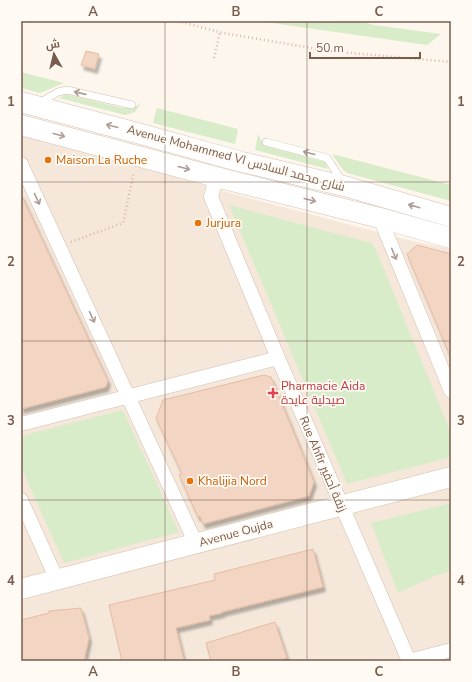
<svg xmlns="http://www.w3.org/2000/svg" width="472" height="682" font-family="'Nunito Sans',Cairo,sans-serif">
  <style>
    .residential { fill: #f5e8da }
    .green { fill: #d8ecc9 }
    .building { fill: #f3d5c3; stroke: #e6bba3; filter: url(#shadow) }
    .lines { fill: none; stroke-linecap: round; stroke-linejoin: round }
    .lane-casing { stroke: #d1beb0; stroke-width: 8 }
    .street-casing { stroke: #d1beb0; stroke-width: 15 }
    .secondary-casing { stroke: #d6c0b0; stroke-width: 21 }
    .path { stroke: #d9b8a5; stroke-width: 2.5; stroke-dasharray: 1 3; stroke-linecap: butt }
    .lane { stroke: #fff; stroke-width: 7 }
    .street { stroke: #fff; stroke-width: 14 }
    .secondary { stroke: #fff; stroke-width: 20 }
    .oneway { stroke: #af9d94 }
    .grid { fill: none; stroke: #7a5c4d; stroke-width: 1; stroke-opacity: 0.55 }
    .food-dot { fill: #e8710a; stroke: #fffaf3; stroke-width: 1.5 }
    .health-dot { fill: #e0444e; stroke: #fffaf3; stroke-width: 1.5 }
    .labels { text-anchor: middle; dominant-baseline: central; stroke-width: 3.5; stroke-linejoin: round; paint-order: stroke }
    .street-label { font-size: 12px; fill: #7a5c4d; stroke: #fffaf3 }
    .food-label { font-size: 12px; fill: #c56008; stroke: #fffaf3; text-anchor: start }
    .health-label { font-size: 12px; fill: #be3a42; stroke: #fffaf3; text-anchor: start }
    .neatline { fill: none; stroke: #7a5c4d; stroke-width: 1.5 }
    .grid-label { font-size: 13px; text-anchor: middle; font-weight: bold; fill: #7a5c4d }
  </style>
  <defs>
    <filter id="shadow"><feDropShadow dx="2.5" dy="4.5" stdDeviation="1" flood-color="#0004"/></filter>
  </defs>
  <rect width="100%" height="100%" fill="#fdf6ec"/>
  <polygon class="residential" points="21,133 241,196 408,240 451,249 451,661 21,661"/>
  <g class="green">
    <polygon points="258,21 359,21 374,25 441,34 427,45"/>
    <polygon points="21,72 64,83 40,93 21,88"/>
    <polygon points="65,94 123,108 135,107 141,103 135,112 125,115 59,98"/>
    <polygon points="157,108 238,129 235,144 153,123"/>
    <polygon points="258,134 263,143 267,146 325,162 328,169 255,150"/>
    <polygon points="332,154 451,185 451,201 347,173 343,170"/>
    <polygon points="229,205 371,243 376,250 451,433 451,457 347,484"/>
    <polygon points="123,410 179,532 64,563 21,467 21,436"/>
    <polygon points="451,503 451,571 435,576 398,593 371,523"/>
  </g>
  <g class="building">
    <polygon points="86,51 99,54 95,69 81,65"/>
    <polygon points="21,194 108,381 106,387 21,409"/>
    <polygon points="417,245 451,254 451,358 407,254"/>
    <polygon points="264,375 271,377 314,482 309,496 203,524 200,516 198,517 179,475 182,474 156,418 163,400"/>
    <polygon points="313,549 323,587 222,612 222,613 209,616 210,620 176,628 184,661 122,661 109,605 215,580 214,574"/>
    <polygon points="81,608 89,638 84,661 21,661 21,620 49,613 49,611"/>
    <polygon points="275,622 287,658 278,661 211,661 206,643"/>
  </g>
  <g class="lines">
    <g class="lane-casing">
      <g id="lane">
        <polyline points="39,103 58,92 67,90 132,105"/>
        <polyline points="266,142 327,158 342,181"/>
      </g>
    </g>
    <g class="street-casing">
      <g id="street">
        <polyline points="21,164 196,544"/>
        <polyline points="216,177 211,197 278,358 409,661"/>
        <polyline points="380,218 451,391"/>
        <polyline points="21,424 278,358"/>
        <polyline points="21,500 57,580"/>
        <polyline points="409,661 451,650"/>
      </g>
    </g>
    <g class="secondary-casing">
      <g id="secondary">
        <polyline points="21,102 141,134 242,162 348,187 451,217"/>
        <polyline points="21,125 216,177 380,218 451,238"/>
        <polyline points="21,589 451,477"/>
      </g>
    </g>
    <g class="path">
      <polyline points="178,21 223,33 329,51 451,62"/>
      <polyline points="214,58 220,32"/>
      <polyline points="71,242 123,223 134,172"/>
    </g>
    <use href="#lane" class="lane"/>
    <use href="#street" class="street"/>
    <use href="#secondary" class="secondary"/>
  </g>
  <defs><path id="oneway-shaft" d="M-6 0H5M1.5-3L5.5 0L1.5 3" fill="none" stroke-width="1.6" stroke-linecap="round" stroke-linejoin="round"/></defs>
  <g class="oneway">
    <use href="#oneway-shaft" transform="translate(80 93) rotate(-167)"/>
    <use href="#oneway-shaft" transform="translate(112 126) rotate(-165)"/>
    <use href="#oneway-shaft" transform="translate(59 135) rotate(15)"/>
    <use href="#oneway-shaft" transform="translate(309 153) rotate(-165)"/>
    <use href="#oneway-shaft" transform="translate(184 168) rotate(15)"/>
    <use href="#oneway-shaft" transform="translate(37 199) rotate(65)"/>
    <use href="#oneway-shaft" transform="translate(310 200) rotate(14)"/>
    <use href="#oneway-shaft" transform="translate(414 206) rotate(-164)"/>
    <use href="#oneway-shaft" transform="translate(394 254) rotate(68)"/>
    <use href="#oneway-shaft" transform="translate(92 317) rotate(65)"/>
  </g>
  <path class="grid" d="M165 21V661M307 21V661M21 182H451M21 341H451M21 500H451"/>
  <g class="food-dot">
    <circle cx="48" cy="160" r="4"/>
    <circle cx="198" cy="223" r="4"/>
    <circle cx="190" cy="481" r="4"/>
  </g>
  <path class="health-dot" d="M271 387h4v4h4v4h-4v4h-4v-4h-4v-4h4z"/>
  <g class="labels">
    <g class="street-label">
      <text transform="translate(236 158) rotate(15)">Avenue Mohammed VI شارع محمد السادس</text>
      <text transform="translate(323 464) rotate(67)">Rue Ahfir زنقة أحفير</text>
      <text transform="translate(236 533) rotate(-15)">Avenue Oujda</text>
    </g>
    <g class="food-label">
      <text x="56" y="160">Maison La Ruche</text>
      <text x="206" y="223">Jurjura</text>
      <text x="198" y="481">Khalijia Nord</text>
    </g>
    <g class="health-label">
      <text x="281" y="386">Pharmacie Aida<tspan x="281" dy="14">صيدلية عايدة</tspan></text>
    </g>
  </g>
  <rect width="472" height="682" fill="none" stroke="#fffaf3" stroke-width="44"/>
  <g transform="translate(54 54) rotate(352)" stroke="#fffaf3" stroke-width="3" paint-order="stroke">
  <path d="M0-3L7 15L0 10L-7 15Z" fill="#7a5c4d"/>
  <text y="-6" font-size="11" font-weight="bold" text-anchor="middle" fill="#7a5c4d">ش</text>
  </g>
  <path d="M310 52v6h110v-6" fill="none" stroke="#7a5c4d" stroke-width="2"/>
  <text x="316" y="52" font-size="12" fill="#7a5c4d" stroke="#fffaf3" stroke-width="3" paint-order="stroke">50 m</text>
  <rect x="22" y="22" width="428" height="638" class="neatline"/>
  <g class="grid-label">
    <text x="93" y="16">A</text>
    <text x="236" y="16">B</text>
    <text x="379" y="16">C</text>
    <text x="11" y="106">1</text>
    <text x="461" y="106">1</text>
    <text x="11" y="266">2</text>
    <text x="461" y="266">2</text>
    <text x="11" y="425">3</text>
    <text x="461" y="425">3</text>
    <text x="11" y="585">4</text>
    <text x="461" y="585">4</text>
    <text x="93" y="676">A</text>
    <text x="236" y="676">B</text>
    <text x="379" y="676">C</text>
  </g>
</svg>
